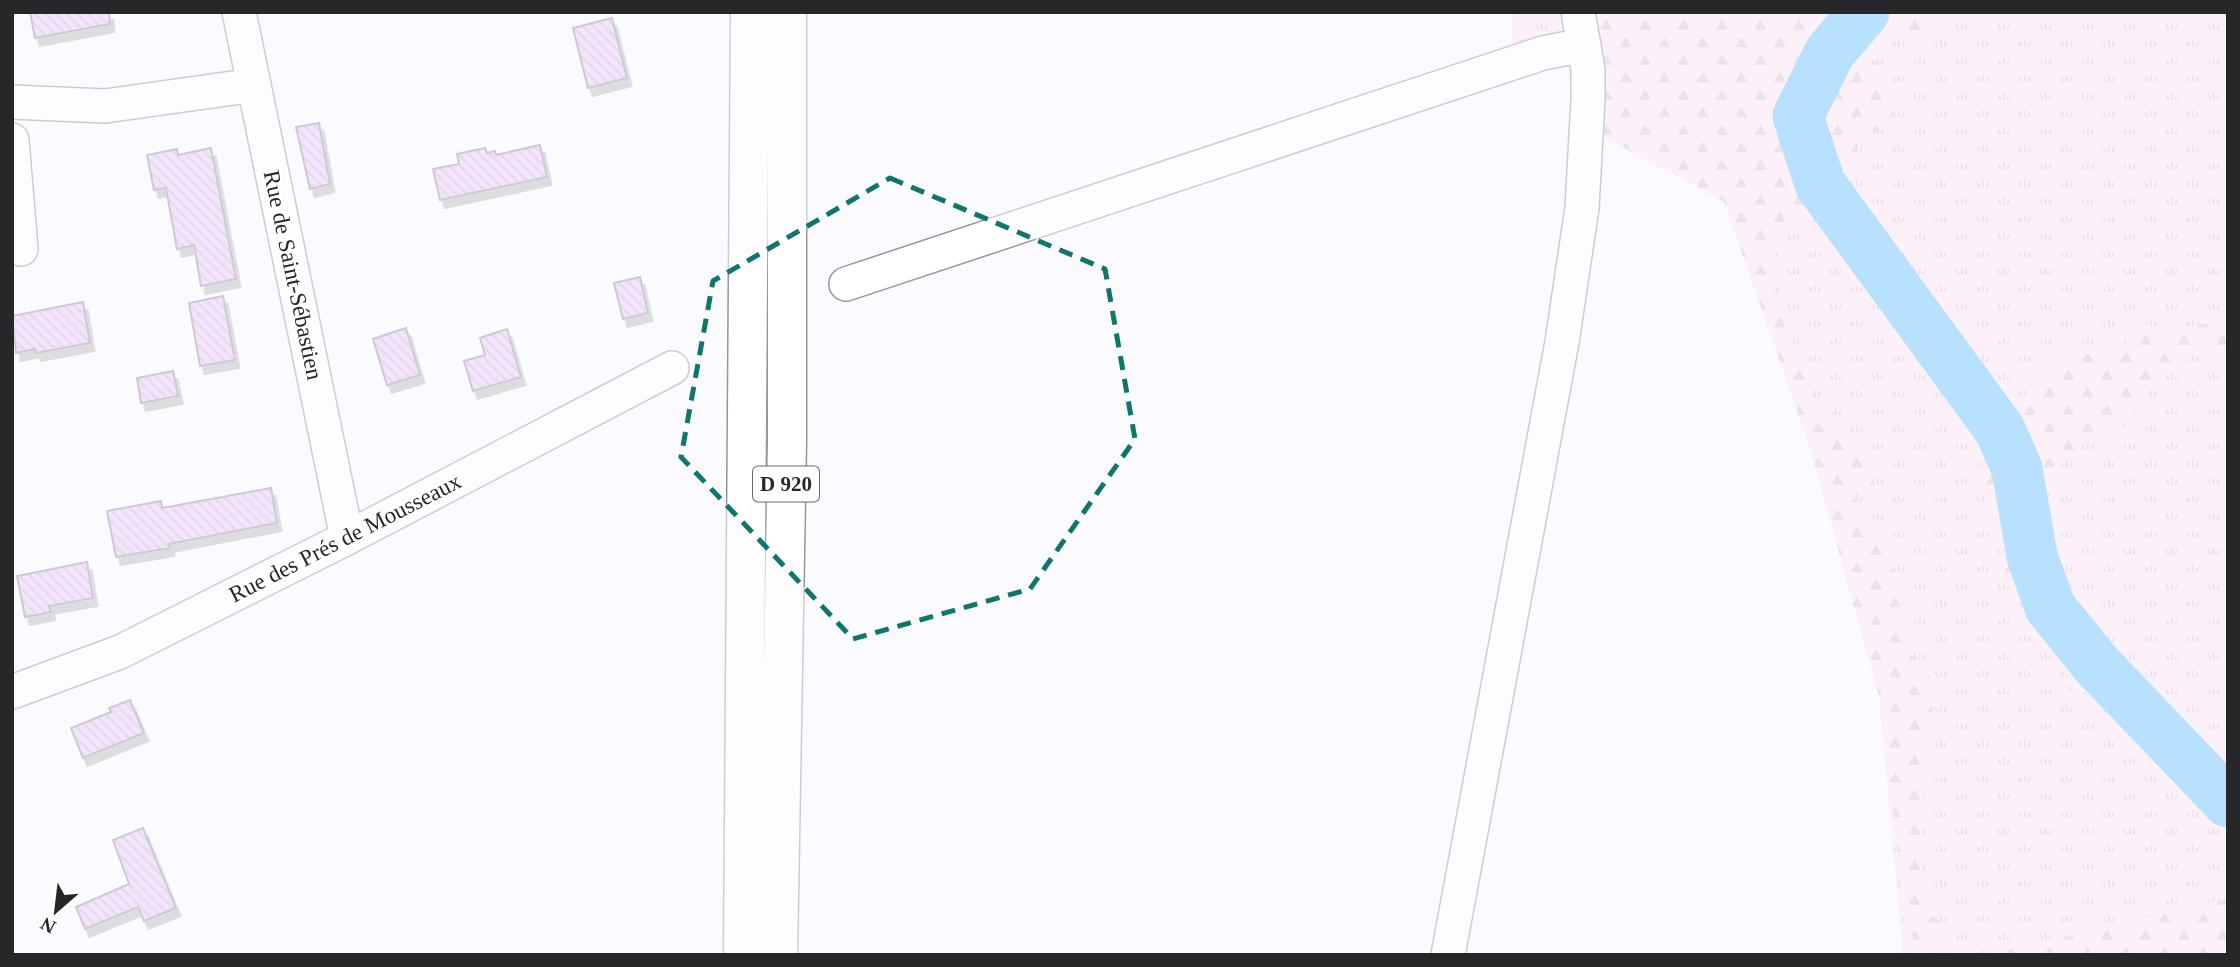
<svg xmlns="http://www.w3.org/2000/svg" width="2240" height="967" font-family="'Times New Roman',serif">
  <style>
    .grass { fill: url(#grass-tufts) }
    .forest { fill: url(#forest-firs) }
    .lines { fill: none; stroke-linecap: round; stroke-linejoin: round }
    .river { stroke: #66bffe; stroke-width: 51 }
    .building { fill: url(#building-back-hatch); stroke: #929093; stroke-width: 2; filter: url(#shadow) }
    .street-casing { stroke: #969699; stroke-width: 36 }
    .highway-casing { stroke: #969699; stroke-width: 41 }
    .street { stroke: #fff; stroke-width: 33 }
    .highway { stroke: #fff; stroke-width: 38 }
    .marked { fill: none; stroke: #0f766e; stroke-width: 5; stroke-dasharray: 14 9; stroke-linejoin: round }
    .labels { text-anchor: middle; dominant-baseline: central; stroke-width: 5; stroke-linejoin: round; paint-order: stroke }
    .shield { fill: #fff; stroke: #686869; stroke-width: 2 }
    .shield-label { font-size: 21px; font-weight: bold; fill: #272729 }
    .street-label { font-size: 23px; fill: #272729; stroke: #fff }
  </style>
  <defs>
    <pattern id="grass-tufts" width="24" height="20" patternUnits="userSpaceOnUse" patternTransform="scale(1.75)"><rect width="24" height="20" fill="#fce5f2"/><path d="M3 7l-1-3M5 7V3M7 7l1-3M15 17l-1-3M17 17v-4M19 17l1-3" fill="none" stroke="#d8c4d0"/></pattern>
    <pattern id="forest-firs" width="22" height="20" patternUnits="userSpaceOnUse" patternTransform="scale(1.75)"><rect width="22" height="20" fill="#fce5f2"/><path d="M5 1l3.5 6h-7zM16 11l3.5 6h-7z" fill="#d8c4d0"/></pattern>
    <pattern id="building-back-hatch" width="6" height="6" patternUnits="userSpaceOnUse" patternTransform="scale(1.75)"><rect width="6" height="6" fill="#e8c5f5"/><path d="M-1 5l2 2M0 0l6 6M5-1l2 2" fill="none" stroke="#c7a9d2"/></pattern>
    <filter id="shadow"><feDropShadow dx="4.5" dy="8" stdDeviation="0" flood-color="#0004"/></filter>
  </defs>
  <rect width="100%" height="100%" fill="#fbfbff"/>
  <polygon class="grass" points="1513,12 2228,12 2228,955 1903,955 1879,696 1810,448 1724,202 1573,120 1565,38 1511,46"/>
  <g class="forest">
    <path d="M1586 12H1882L1875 21H1870L1869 23 1878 30 1877 35 1866 39 1849 60 1855 65 1864 58 1879 62C1881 77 1891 89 1894 104L1891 111 1894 115 1886 128 1865 135 1858 146 1848 180C1859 195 1863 211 1876 225L1994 394 2006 403 2031 392 2046 369 2070 354H2088L2107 346 2126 344 2133 333 2148 325C2159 329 2174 330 2185 328 2195 327 2198 321 2208 324L2228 310V350H2221L2213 346 2194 353 2176 369 2167 371 2165 375 2153 382 2147 397 2142 400 2124 428 2107 437 2081 445 2052 468 2051 472 2058 479 2046 502 2061 508 2056 522 2060 525 2053 548 2060 554 2056 561 2064 580 2072 585 2076 611 2088 614 2095 624 2091 633 2093 637 2125 655 2124 665 2144 673 2146 680 2156 685V690L2166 696V702L2189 715 2198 736 2196 741 2228 787V820L2227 814 2210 805V797L2202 794 2204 788 2182 777 2183 766 2168 762 2159 768 2150 764 2144 749 2133 746V740L2121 733 2113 706 2092 694 2069 690 2066 673 2069 651 2050 641C2043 623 2027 619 2024 603 2000 592 2005 561 2003 539L1997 535 1994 522 1997 514 1987 505 1982 453 1976 448C1976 437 1968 432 1967 420L1960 415 1947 389 1840 237 1830 248 1824 250 1814 245V238L1802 233 1798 216 1786 212 1789 199 1777 187 1772 189V201L1784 212V223L1779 232 1781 235 1778 239 1774 238 1771 248 1783 266 1781 270 1776 269 1774 272 1780 279 1772 288 1781 292 1779 302 1787 314 1783 320 1786 327 1782 336 1793 345 1813 392 1822 404 1848 422 1864 459 1869 463 1870 479 1874 482 1864 496 1855 494 1854 498 1858 501 1856 505 1865 512 1866 520 1887 544 1885 550 1895 576 1893 581 1883 577 1881 581C1886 584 1891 585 1895 590 1906 601 1914 640 1912 655L1935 683 1923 693 1930 697 1933 710 1924 720 1931 726 1921 749 1928 763 1924 772V802L1918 852 1924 879 1927 914 1944 923 1938 945 1918 950 1905 919 1879 696 1810 448 1724 202 1596 133Z"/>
    <polygon points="1894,12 1967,12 1921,35 1906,37 1896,31"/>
    <polygon points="2228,899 2228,955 2208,953 1988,955"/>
  </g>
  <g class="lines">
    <polyline class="river" points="1864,12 1830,52 1798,116 1820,184 2000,430 2017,469 2032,556 2050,607 2096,664 2228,802"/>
  </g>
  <g class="building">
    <polygon points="30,12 109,12 110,24 35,38"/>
    <polygon points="612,18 627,78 588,88 573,28"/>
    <polygon points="319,123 330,184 310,189 296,127"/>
    <polygon points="540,145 547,177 440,200 433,169 459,164 457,154 485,148 487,153 495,151 496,155"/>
    <polygon points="211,148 236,279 201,286 194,245 177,249 166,188 154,190 147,155 177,149 178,155"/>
    <polygon points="640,277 648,313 623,319 614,283"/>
    <polygon points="223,296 235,360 200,366 189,303"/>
    <polygon points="83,302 90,343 36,353 35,349 16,353 12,316"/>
    <polygon points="406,328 420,375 387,385 373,339"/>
    <polygon points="507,329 521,377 473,391 464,361 485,355 480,338"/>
    <polygon points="173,371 178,396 141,403 137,378"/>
    <polygon points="271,488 277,523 169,544 170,548 116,557 107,511 161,501 162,508"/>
    <polygon points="87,562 93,598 49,606 51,612 25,617 17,576"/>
    <polygon points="130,700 144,733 83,758 71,728 111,712 109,708"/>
    <polygon points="143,828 176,908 144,921 138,907 85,929 76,907 129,884 113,840"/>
  </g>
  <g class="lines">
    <g class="street-casing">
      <g id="street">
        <polyline points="239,12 347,538"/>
        <polyline points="12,102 105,106 254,85"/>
        <polyline points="12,140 21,249"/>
        <polyline points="846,284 1543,53 1584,45"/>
        <polyline points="12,692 120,652 347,538 672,368"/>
        <polyline points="1448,955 1562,342 1582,208 1588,99 1588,70 1578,12"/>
      </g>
    </g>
    <g class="highway-casing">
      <g id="highway">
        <polyline points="743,955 750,12"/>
        <polyline points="778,955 787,440 787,12"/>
      </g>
    </g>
    <use href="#street" class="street"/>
    <use href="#highway" class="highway"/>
  </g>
  <path d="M0 0H2240V967H0ZM890 178 1105 269 1135 439 1030 589 853 639 681 457 713 281Z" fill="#fbfbff" fill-opacity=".55" fill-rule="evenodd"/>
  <path class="marked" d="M890 178 1105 269 1135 439 1030 589 853 639 681 457 713 281Z"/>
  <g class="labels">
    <rect class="shield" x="753" y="466.5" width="66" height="35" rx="5"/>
    <g class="shield-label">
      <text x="786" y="484">D 920</text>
    </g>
    <g class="street-label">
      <text transform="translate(293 275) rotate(78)">Rue de Saint-Sébastien</text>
      <text transform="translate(345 538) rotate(-27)">Rue des Prés de Mousseaux</text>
    </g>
  </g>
  <rect width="2240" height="967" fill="none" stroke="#272729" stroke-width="28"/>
  <g transform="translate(56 911) rotate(208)" stroke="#ffffff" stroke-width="5" paint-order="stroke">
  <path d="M0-5L12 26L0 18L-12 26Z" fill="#272729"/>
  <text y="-10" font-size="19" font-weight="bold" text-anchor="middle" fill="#272729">N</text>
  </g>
</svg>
